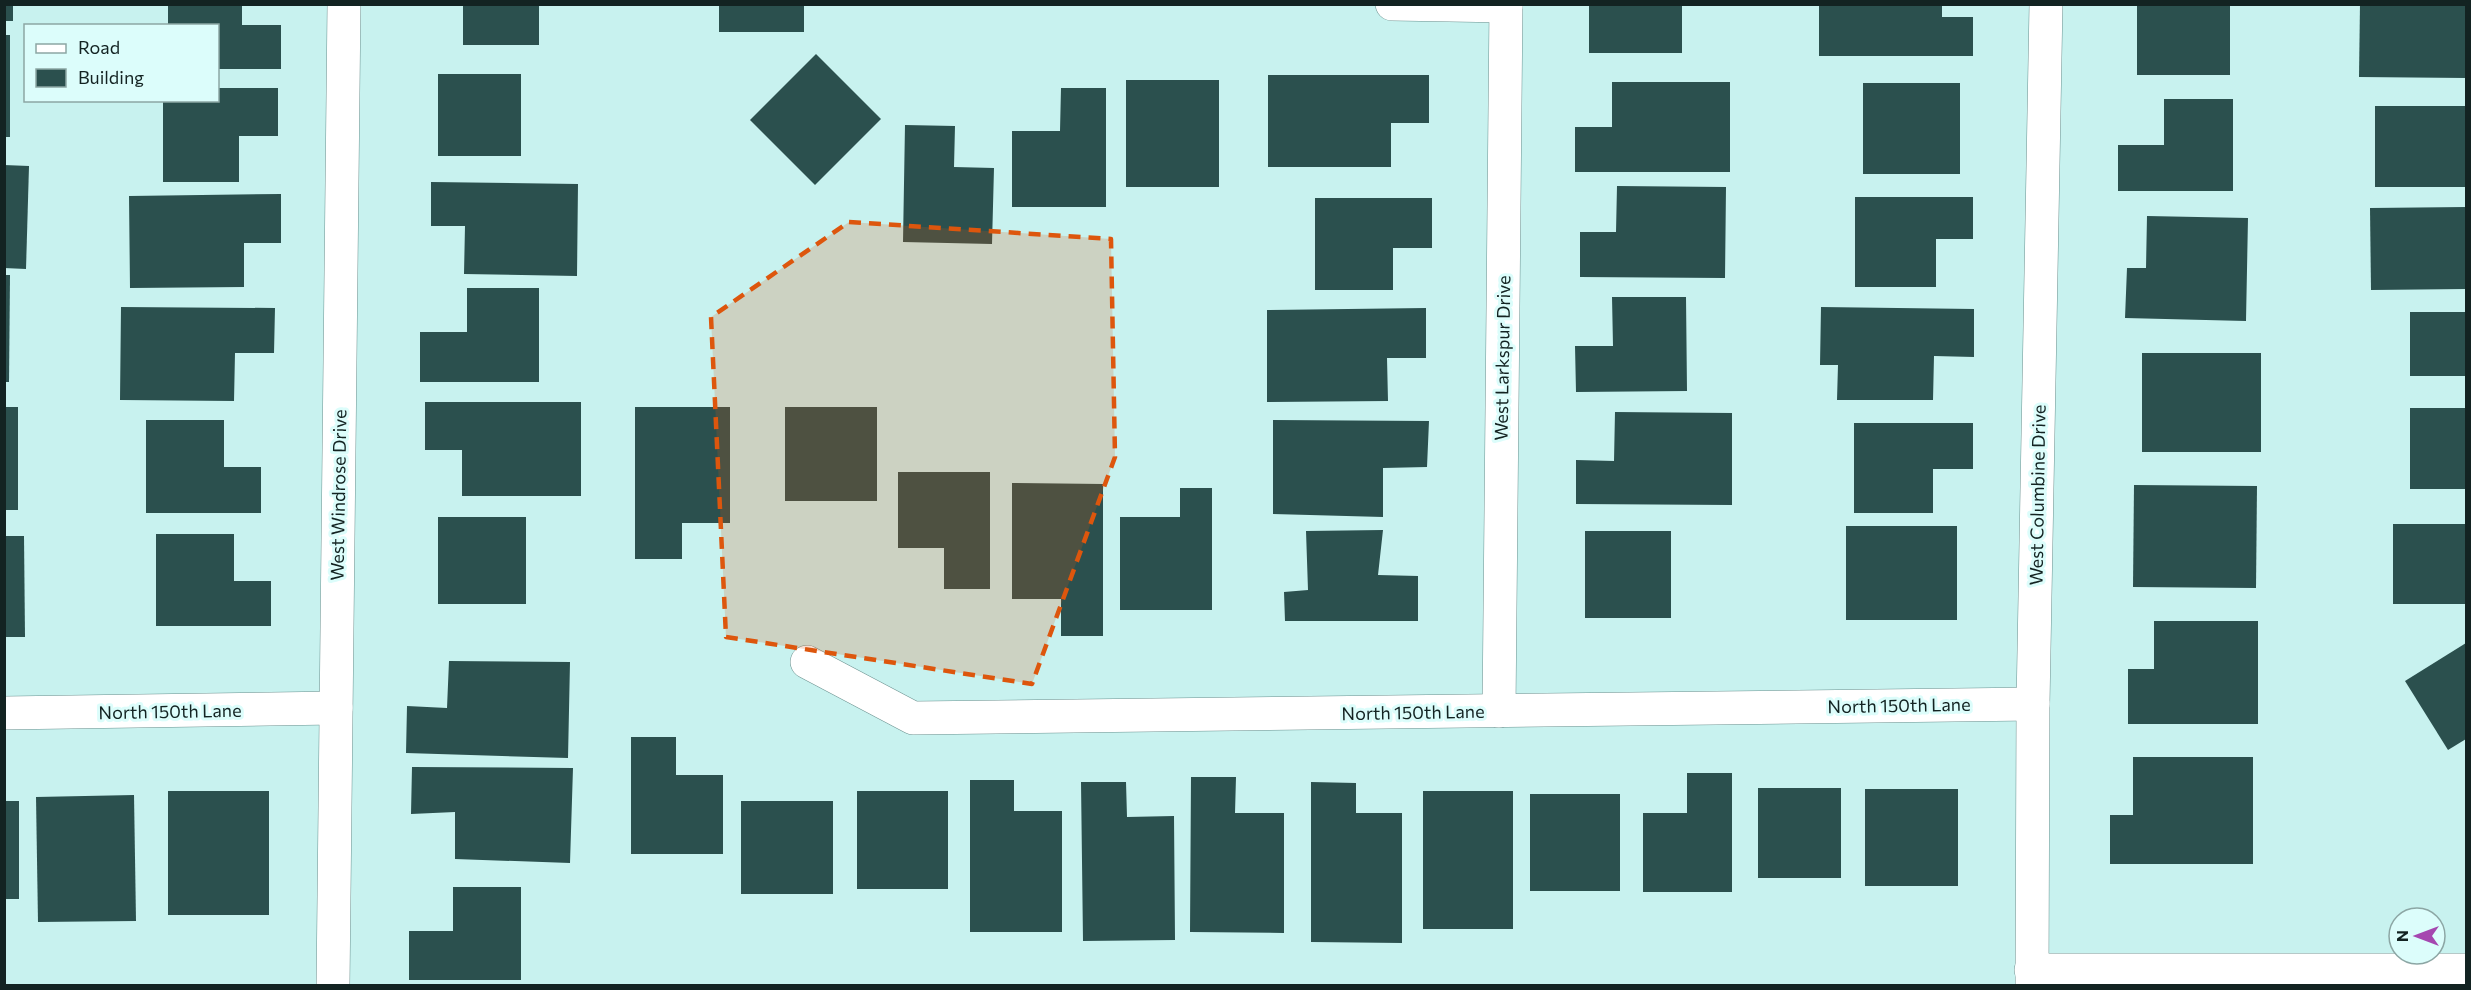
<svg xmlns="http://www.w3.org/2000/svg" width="2471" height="990" font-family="Commissioner,sans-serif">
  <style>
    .building { fill: #2b504e }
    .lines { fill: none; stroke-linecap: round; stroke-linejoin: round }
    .minor-casing { stroke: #6c9290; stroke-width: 34 }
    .minor { stroke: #fff; stroke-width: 33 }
    .marked { fill: #dd560d; fill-opacity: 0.2; stroke: #dd560d; stroke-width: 4.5; stroke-dasharray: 12 8; stroke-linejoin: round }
    .labels { text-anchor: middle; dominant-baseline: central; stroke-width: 6; stroke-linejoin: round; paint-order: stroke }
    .street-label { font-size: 18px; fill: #132322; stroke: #dcfdfb }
  </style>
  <rect width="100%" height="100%" fill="#c8f2ef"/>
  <g class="building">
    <rect x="4" y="4" width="9" height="17"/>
    <polygon points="168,4 242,4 242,25 281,25 281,69 218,69 218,26 168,26"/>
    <rect x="463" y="4" width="76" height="41"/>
    <rect x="719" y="4" width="85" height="28"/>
    <rect x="1589" y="4" width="93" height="49"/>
    <polygon points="1819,4 1942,4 1942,17 1973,17 1973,56 1819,56"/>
    <rect x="2137" y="4" width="93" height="71"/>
    <polygon points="2360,4 2466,4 2466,78 2359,77"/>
    <rect x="4" y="35" width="6" height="102"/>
    <polygon points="816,54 881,119 815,185 750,120"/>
    <rect x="438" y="74" width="83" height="82"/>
    <polygon points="1268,75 1429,75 1429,123 1391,123 1391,167 1268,167"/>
    <rect x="1126" y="80" width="93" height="107"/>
    <polygon points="1612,82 1730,82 1730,172 1575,172 1575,127 1612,127"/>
    <rect x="1863" y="83" width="97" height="91"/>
    <polygon points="218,88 278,88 278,136 239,136 239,182 163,182 163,100 218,100"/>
    <polygon points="1061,88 1106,88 1106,207 1012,207 1012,131 1060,131"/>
    <polygon points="2164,99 2233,99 2233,191 2118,191 2118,145 2164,145"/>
    <rect x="2375" y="106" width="91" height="81"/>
    <polygon points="905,125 955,126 954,167 994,168 992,244 903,242"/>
    <polygon points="4,165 29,166 26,269 4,268"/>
    <polygon points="431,182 578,184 577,276 464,274 465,226 431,226"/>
    <polygon points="1617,186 1726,187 1725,278 1580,277 1580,232 1616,232"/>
    <polygon points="281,194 281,243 244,243 244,287 130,288 129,196"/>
    <polygon points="1855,197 1973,197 1973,239 1936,239 1936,287 1855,287"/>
    <polygon points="1315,198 1432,198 1432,248 1393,248 1393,290 1315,290"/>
    <polygon points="2466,207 2466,289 2371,290 2370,208"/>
    <polygon points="2147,216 2248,218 2246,321 2125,318 2127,268 2146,268"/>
    <polygon points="4,275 10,275 9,382 4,382"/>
    <polygon points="467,288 539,288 539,382 420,382 420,332 467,332"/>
    <polygon points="1612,297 1686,297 1687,391 1576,392 1575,346 1613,346"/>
    <polygon points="121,307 275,308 274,353 235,353 234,401 120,400"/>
    <polygon points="1821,307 1974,309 1974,357 1934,356 1933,400 1837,400 1838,365 1820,365"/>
    <polygon points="1426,308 1426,358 1387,358 1388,401 1267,402 1267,310"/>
    <rect x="2410" y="312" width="56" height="64"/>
    <rect x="2142" y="353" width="119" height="99"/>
    <polygon points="425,402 581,402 581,496 462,496 462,450 425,450"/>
    <rect x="4" y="407" width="14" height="103"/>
    <polygon points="635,407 730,407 730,523 682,523 682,559 635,559"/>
    <rect x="785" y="407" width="92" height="94"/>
    <rect x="2410" y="408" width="56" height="81"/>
    <polygon points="1615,412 1732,413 1732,505 1576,504 1576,460 1614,461"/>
    <polygon points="146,420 224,420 224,467 261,467 261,513 146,513"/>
    <polygon points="1273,420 1429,421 1427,467 1383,468 1383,517 1273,514"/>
    <polygon points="1854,423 1973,423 1973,469 1933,469 1933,513 1854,513"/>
    <polygon points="898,472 990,472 990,589 944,589 944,548 898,548"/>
    <polygon points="1012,483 1103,484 1103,636 1061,636 1061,599 1012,599"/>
    <polygon points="2134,485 2257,486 2256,588 2133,587"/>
    <polygon points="1180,488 1212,488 1212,610 1120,610 1120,517 1180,517"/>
    <rect x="438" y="517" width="88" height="87"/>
    <rect x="2393" y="524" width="73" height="80"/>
    <rect x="1846" y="526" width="111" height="94"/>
    <polygon points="1383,530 1378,575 1418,576 1418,621 1285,621 1284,592 1308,590 1306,531"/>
    <rect x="1585" y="531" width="86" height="87"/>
    <polygon points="156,534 234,534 234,581 271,581 271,626 156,626"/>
    <polygon points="4,536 24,536 25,637 4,637"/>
    <polygon points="2154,621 2258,621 2258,724 2128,724 2128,669 2154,669"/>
    <polygon points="2466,643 2466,739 2448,750 2405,681"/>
    <polygon points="449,661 570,662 568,758 406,753 407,706 447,708"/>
    <polygon points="631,737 676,737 676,775 723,775 723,854 631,854"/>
    <polygon points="2133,757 2253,757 2253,864 2110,864 2110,815 2133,815"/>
    <polygon points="412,767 573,768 570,863 455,859 455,812 411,814"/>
    <polygon points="1687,773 1732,773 1732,892 1643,892 1643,813 1687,813"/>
    <polygon points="1191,777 1236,777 1235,813 1284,813 1284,933 1190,932"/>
    <polygon points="970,780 1014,780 1014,811 1062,811 1062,932 970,932"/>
    <polygon points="1081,782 1126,782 1127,817 1174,816 1175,940 1083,941"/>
    <polygon points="1311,782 1356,783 1356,813 1402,813 1402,943 1311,942"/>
    <rect x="1758" y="788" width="83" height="90"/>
    <rect x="1865" y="789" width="93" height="97"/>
    <rect x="168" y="791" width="101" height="124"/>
    <rect x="857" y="791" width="91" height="98"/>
    <rect x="1423" y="791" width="90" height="138"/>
    <rect x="1530" y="794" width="90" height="97"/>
    <polygon points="134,795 136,921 38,922 36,797"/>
    <rect x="4" y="801" width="15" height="98"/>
    <rect x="741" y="801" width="92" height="93"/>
    <polygon points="453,887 521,887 521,980 409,980 409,931 453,931"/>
  </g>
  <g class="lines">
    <g class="minor-casing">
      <g id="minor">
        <polyline points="1392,4 1506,6"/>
        <polyline points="807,662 913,718 2033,704"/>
        <polyline points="1499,711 1506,4"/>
        <polyline points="4,713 336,708"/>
        <polyline points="2031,970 2466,970"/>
        <polyline points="333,986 344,4"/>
        <polyline points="2032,986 2033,704 2046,4"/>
      </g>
    </g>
    <use href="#minor" class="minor"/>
  </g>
  <path class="marked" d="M849 222 1111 239 1115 457 1032 684 726 637 711 317Z"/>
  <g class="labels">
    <g class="street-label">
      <text transform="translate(1502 358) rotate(-89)">West Larkspur Drive</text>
      <text transform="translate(338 495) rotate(-89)">West Windrose Drive</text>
      <text transform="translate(2037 495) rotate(-89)">West Columbine Drive</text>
      <text transform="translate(1899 705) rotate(-1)">North 150th Lane</text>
      <text transform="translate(170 711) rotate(-1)">North 150th Lane</text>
      <text transform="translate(1413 712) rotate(-1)">North 150th Lane</text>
    </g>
  </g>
  <rect width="2471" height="990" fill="none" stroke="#132322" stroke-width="12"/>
  <rect x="24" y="24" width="195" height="78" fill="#dcfdfb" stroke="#8ca6a4" stroke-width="1.5"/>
  <rect x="36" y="44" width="30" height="9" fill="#ffffff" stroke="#8ca6a4" stroke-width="1.5"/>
  <text x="78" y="54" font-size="18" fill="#132322">Road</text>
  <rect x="36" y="69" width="30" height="18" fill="#2b504e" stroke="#8ca6a4" stroke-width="1.5"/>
  <text x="78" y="84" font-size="18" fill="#132322">Building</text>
  <g transform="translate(2417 936) rotate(270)"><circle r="28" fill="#dcfdfb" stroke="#8ca6a4" stroke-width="1.5"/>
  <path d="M0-4.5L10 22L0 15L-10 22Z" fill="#a547b0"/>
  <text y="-9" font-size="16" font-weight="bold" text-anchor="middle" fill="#132322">N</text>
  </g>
</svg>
